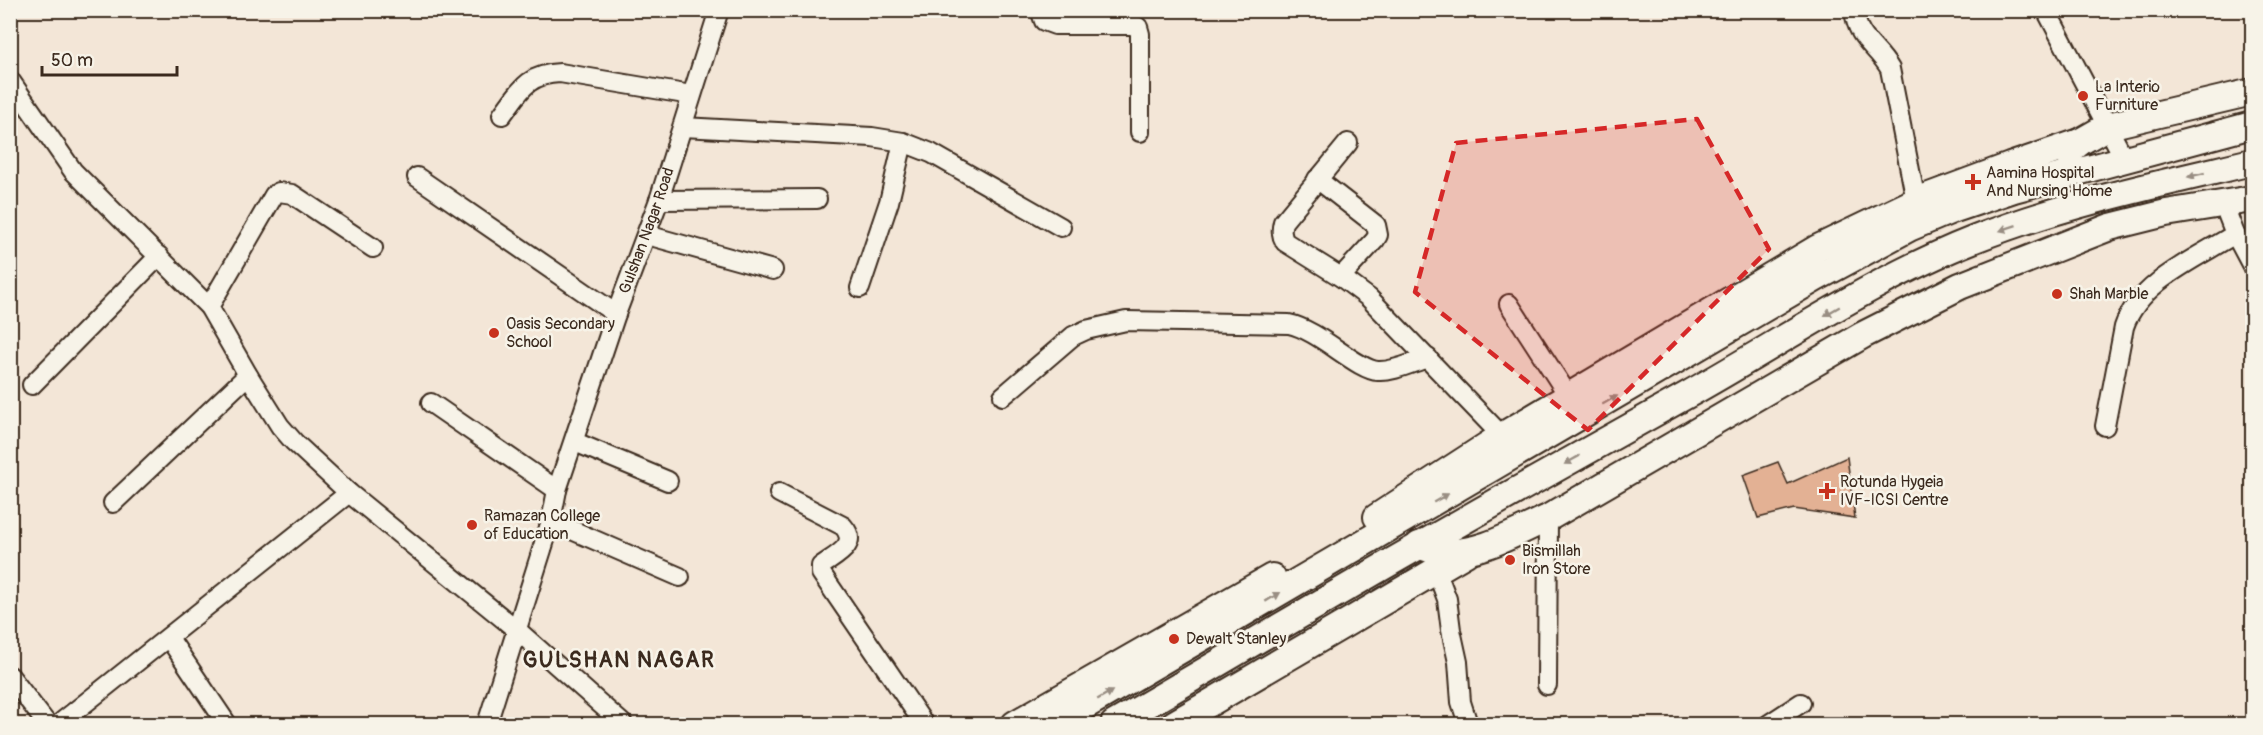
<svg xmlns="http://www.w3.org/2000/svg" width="2263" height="735" font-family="Pangolin,sans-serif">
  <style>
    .building { fill: #e3b194; stroke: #3b2a1e; stroke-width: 1.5 }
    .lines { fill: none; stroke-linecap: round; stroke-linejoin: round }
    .minor-casing { stroke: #3b2a1e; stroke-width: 22 }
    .highway-casing { stroke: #3b2a1e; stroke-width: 30 }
    .minor { stroke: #f7f3e8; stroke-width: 18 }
    .highway { stroke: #f7f3e8; stroke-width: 26 }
    .oneway { fill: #998e83 }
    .marked { fill: #d62828; fill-opacity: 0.2; stroke: #d62828; stroke-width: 4.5; stroke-dasharray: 12 8; stroke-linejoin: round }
    .poi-dot { fill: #c8321e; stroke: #f7f3e8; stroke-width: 2 }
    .labels { text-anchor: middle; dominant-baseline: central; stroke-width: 5; stroke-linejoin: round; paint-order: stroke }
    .poi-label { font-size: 16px; fill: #3b2a1e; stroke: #f7f3e8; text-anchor: start }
    .street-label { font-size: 16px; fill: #3b2a1e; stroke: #f7f3e8 }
    .district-label { font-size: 22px; font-weight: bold; letter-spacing: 1.5px; fill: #3b2a1e; stroke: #f7f3e8 }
  </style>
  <rect width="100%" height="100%" fill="#f3e6d7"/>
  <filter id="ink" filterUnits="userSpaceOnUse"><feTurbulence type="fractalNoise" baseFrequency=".0167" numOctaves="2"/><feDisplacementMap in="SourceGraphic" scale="12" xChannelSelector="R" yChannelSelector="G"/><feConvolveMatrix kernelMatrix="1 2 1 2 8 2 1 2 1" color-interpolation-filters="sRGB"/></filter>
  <g filter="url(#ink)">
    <polygon class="building" points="1847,457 1855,518 1794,509 1758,518 1743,475 1778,462 1788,484"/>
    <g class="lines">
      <g class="minor-casing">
        <g id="minor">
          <polyline points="1040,10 1044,21 1055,25 1135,25 1138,27 1140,34 1140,132"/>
          <path d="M1854 10C1857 40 1877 46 1890 69L1916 201"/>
          <polyline points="2046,10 2125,160"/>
          <polyline points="10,80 73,171 209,307 248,375 280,426 294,442 349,493 517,630 623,724"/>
          <path d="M502 115C520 91 527 74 560 73L691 95"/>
          <polyline points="683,127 872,137 903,142 931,153 1061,227"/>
          <path d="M1348 143 1283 222C1281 230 1281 235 1285 242L1341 277 1369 298 1502 436"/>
          <polyline points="417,177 616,314"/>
          <polyline points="1317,179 1376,225 1378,235 1375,240 1341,277"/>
          <polyline points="659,200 817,199"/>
          <polyline points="2223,203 2235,234 2252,266"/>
          <polyline points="647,235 773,270"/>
          <polyline points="860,288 889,202 903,142"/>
          <polyline points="1509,304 1575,406"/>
          <polyline points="209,307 274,195 279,192 292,194 373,248"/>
          <polyline points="32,385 159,256"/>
          <path d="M1003 396 1073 336 1086 330 1126 321 1289 324C1319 330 1357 370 1378 371 1394 372 1413 362 1428 358"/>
          <polyline points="431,403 557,490"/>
          <path d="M2105 426 2124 327C2139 282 2197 258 2235 234"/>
          <polyline points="575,442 668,481"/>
          <path d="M779 493 843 526C860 545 836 555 821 566V573L924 724"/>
          <polyline points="113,503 248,375"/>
          <polyline points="551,521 680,577"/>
          <polyline points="1436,570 1447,599 1451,630 1458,662 1461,702 1468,724"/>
          <polyline points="169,638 227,724"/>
          <polyline points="10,676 47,724"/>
          <polyline points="1547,685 1548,518"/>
          <polyline points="59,724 349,493"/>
          <path id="s1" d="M487 724 551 521 557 490 616 314 659 200 719 10"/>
          <polyline points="1769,724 1801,703"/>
        </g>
      </g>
      <g class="highway-casing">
        <g id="highway">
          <polyline points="2067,153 2080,142 2108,126 2252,92"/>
          <polyline points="1377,517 1502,436 1818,248 1916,201 2010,166 2080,142"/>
          <path d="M1419 545C1426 548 1434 551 1442 552 1479 555 1515 533 1548 518L1863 335 1960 286 2110 227 2166 213 2252 199"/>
          <polyline points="1015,724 1272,577"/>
          <polyline points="1054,724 1816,278 1909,228 1952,210 2014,189 2252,125"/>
          <path d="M1114 724C1216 665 1317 604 1419 546 1508 495 1598 445 1687 395 1782 342 1873 279 1975 239 2064 204 2159 184 2252 162"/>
          <polyline points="1174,724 1466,553"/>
        </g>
      </g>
      <use href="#minor" class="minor"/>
      <use href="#highway" class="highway"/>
    </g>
    <defs><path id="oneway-solid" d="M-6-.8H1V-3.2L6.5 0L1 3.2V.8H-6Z" transform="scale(1.5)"/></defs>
    <g class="oneway">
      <use href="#oneway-solid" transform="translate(2196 175) rotate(167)"/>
      <use href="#oneway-solid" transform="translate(2008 228) rotate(161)"/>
      <use href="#oneway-solid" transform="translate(1832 311) rotate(150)"/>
      <use href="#oneway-solid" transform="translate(1610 400) rotate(-30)"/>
      <use href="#oneway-solid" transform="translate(1572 460) rotate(151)"/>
      <use href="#oneway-solid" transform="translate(1441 498) rotate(-30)"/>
      <use href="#oneway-solid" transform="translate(1273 597) rotate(-31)"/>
      <use href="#oneway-solid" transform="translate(1105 695) rotate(-30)"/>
    </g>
  </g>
  <path class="marked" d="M1697 119 1769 249 1588 430 1415 292 1456 143Z"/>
  <g class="poi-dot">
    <circle cx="2083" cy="96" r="6"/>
    <path d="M1970 173h6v6h6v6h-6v6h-6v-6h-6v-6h6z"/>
    <circle cx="2057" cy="294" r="6"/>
    <circle cx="494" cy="333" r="6"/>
    <path d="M1824 482h6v6h6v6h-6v6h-6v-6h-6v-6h6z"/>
    <circle cx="472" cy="525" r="6"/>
    <circle cx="1510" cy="560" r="6"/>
    <circle cx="1174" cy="639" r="6"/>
  </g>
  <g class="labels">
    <g class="poi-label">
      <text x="2095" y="87">La Interio<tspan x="2095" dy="18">Furniture</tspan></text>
      <text x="1986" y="173">Aamina Hospital<tspan x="1986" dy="18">And Nursing Home</tspan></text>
      <text x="2069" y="294">Shah Marble</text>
      <text x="506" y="324">Oasis Secondary<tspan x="506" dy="18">School</tspan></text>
      <text x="1840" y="482">Rotunda Hygeia<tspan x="1840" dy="18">IVF-ICSI Centre</tspan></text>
      <text x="484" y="516">Ramazan College<tspan x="484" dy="18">of Education</tspan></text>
      <text x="1522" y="551">Bismillah<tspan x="1522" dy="18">Iron Store</tspan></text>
      <text x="1186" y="639">Dewalt Stanley</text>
    </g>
    <g class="street-label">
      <text stroke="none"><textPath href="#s1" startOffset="519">Gulshan Nagar Road</textPath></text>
    </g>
    <g class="district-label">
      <text x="619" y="660">GULSHAN NAGAR</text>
    </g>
  </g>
  <rect width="2263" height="735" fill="none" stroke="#f7f3e8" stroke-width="36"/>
  <rect x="18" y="18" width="2227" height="699" fill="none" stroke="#3b2a1e" stroke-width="2" filter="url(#ink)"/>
  <path d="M42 66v9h135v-9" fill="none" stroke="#3b2a1e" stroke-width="3"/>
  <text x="51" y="66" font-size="18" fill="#3b2a1e" stroke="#f7f3e8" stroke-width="4.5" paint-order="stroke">50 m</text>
</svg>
